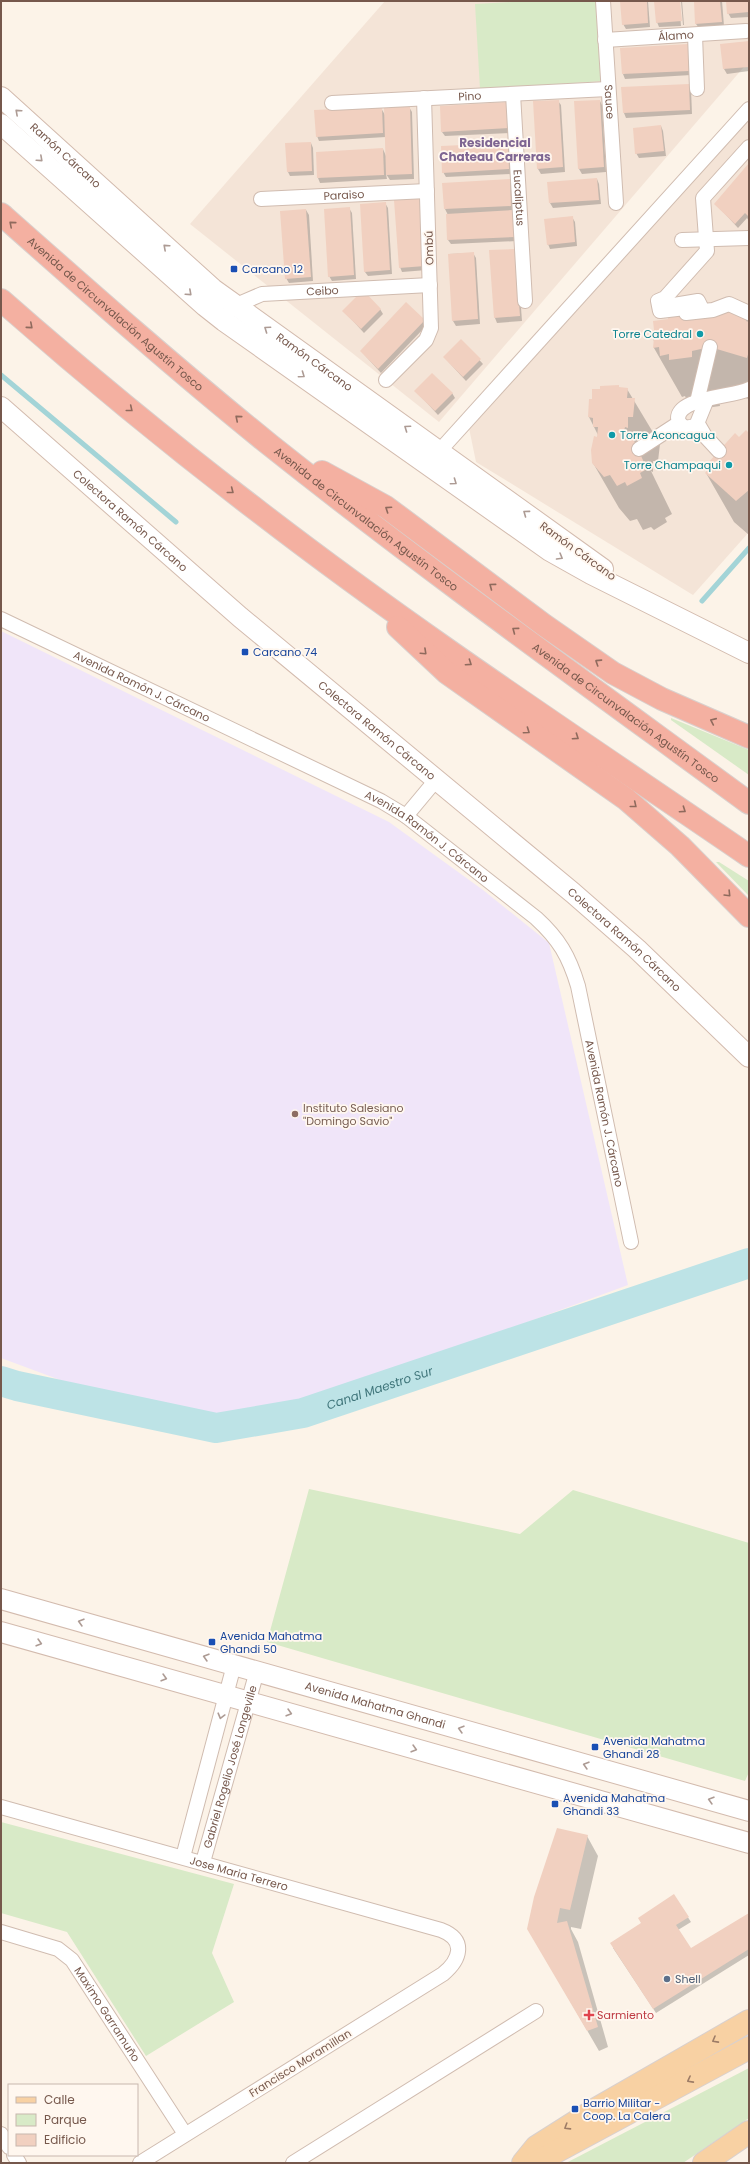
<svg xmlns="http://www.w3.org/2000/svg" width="750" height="2164" font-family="Poppins,sans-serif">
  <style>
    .residential { fill: #f4e4d7 }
    .education { fill: #f0e5f9 }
    .green { fill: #d8eac7 }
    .shadow { fill: #0003 }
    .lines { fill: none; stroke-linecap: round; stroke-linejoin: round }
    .stream { stroke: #a3d4d7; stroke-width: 5 }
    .river { stroke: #bde3e6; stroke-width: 30 }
    .building { fill: #f1d0c0 }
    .street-casing { stroke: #d0bcb0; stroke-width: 16 }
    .secondary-casing { stroke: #d3bbae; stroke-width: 22 }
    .primary-casing { stroke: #d9d0cd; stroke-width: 24 }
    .highway-casing { stroke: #d9d0cd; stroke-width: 24 }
    .street { stroke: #fff; stroke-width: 14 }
    .secondary { stroke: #fff; stroke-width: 20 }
    .primary { stroke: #f8d1a3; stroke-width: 22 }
    .highway { stroke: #f4b0a1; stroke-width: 22 }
    .oneway { stroke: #ad9b94 }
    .oneway2 { stroke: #8f6a5d }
    .oneway3 { stroke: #9d7c66 }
    .transit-dot { fill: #1a4fb4; stroke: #fff7ef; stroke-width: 1.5 }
    .culture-dot { fill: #0f9aa8; stroke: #fff7ef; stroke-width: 1.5 }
    .education-dot { fill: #8d6e63; stroke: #fff7ef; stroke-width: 1.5 }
    .service-dot { fill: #5c6f8a; stroke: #fff7ef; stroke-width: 1.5 }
    .health-dot { fill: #e0444e; stroke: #fff7ef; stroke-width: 1.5 }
    .labels { text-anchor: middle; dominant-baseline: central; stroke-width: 3.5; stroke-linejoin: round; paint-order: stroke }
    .street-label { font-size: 11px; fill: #76584c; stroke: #fff7ef }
    .transit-label { font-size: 11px; fill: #164399; stroke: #fff7ef; text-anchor: start }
    .culture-label { font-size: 11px; fill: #0d838f; stroke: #fff7ef; text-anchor: end }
    .education-label { font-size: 11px; fill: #785e54; stroke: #fff7ef; text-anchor: start }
    .service-label { font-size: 11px; fill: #4e5e75; stroke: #fff7ef; text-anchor: start }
    .health-label { font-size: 11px; fill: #be3a42; stroke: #fff7ef; text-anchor: start }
    .neighbourhood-label { font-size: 12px; font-weight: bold; fill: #7e6592; stroke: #fff7ef }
    .water-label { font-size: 12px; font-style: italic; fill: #40767b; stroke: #fff7ef }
  </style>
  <rect width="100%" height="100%" fill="#fcf3e8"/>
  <g class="residential">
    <polygon points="385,1 749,1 749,61 439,422 190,224"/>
    <polygon points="749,119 749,532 693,595 476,462 469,428"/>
  </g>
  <polygon class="education" points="1,631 389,822 483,890 549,943 628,1285 302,1405 219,1419 106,1397 1,1358"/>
  <g class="green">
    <polygon points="530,1 600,1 604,81 480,89 475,4"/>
    <polygon points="671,718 749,750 749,775 671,720"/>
    <polygon points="716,862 719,862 749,881 749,896"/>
    <polygon points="309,1489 520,1534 573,1490 749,1543 749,1772 745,1781 267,1642"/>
    <polygon points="1,1822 234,1884 212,1953 234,2002 146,2056 67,1932 1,1913"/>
    <polygon points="749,2068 749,2118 683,2163 566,2163"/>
  </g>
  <g class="shadow">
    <polygon points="621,1 648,1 650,27 626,29 623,24"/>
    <polygon points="655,1 679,1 681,26 659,27 657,22"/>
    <polygon points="681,1 682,1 684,25 683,25"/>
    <polygon points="695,1 722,1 724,26 699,28 696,24"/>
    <polygon points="727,1 749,1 749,17 731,18 728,13"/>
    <polygon points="749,43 749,71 727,74 724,69"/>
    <polygon points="687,45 690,50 691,75 625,79 623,74"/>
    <polygon points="688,85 691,89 692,114 626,118 624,113 622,88"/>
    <polygon points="558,101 561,105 565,172 541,174 538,169 534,102"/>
    <polygon points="600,101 602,105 606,172 582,174 579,169 575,102"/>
    <polygon points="507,103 511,133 445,136 442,132"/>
    <polygon points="409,107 412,112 414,179 390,180 386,174 387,179 320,183 318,178 383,149 386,156 386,137 319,141 317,136 381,108 385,115"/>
    <polygon points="661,126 663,131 666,156 639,158 636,153"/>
    <polygon points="311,143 313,148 314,175 290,176 288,172"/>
    <polygon points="508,144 510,149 512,174 446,177 443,172"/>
    <polygon points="749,165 749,221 747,218 738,228 716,204"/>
    <polygon points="597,179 599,184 601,204 553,208 550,203"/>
    <polygon points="509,180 512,185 517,241 451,244 448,240 448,215 445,209"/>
    <polygon points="420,199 427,270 402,272 400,267"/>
    <polygon points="385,203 388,208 392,274 368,276 365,272"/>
    <polygon points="349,208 352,213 356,279 332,281 329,276"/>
    <polygon points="306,210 309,215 313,281 289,283 286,278"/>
    <polygon points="572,217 575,222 577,246 550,249 548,244"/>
    <polygon points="473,253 476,258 480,324 456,326 453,321 449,254"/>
    <polygon points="517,254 522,321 497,323 495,318"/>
    <polygon points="380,309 383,314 364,333 344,311"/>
    <polygon points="747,316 749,320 749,399 739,396 719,400 720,406 699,409 689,405 685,396 682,397 654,348 654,341 652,337 655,331 669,320"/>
    <polygon points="425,320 427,325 381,373 361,351"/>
    <polygon points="461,340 483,364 466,381 444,357"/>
    <polygon points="619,388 627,389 660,444 658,461 653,461 653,472 651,471 672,514 665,518 667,522 654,530 651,527 643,530 637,519 630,521 619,508 593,463 598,435 589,417 590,400"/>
    <polygon points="416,391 452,393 455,398 438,415"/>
    <polygon points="749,434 749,535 734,522 706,473 711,467 709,463 739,438"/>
    <polygon points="587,1836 598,1856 581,1929 571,1927 571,1929 578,1942 608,2047 599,2051 528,1928"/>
    <polygon points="674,1896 691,1922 678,1930 691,1950 749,1914 749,1955 656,2013 613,1948"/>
  </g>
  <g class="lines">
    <g class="stream">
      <polyline points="1,375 176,522"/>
      <polyline points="702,601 749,548"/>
    </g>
    <path class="river" id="s1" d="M1 1381 17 1386 216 1428 303 1413 749 1263"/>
  </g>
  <g class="building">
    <polygon points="620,1 647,1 648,23 622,25"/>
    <polygon points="654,1 680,1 682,21 656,23"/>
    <polygon points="694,1 720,1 722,22 695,24"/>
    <polygon points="726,1 749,1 749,12 727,14"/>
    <polygon points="749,41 749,67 723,69 720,44"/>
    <polygon points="688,44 689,71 622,74 620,48"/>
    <polygon points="689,84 690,110 623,113 621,87"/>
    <polygon points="559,100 563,167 537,169 533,101"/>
    <polygon points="600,100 604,167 578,169 574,101"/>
    <polygon points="508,102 509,128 441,132 440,106"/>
    <polygon points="410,106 412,174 386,175 384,107"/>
    <polygon points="382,107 383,133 316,137 314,110"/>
    <polygon points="661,125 664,151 635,154 633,128"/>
    <polygon points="311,142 312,171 287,172 285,143"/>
    <polygon points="508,143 509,169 442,173 441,146"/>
    <polygon points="383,148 384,175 317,178 316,152"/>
    <polygon points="749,163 749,217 745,213 735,224 714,204"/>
    <polygon points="597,178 599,200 549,203 547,182"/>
    <polygon points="510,179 511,206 444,209 442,183"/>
    <polygon points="420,198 425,266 399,268 394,200"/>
    <polygon points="386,202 390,270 364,272 360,204"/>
    <polygon points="350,207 354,275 328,277 324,209"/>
    <polygon points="306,209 311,277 285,279 280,211"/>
    <polygon points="513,210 515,237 447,240 446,214"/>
    <polygon points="573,216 575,242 547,245 544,219"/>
    <polygon points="515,249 520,316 494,318 489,250"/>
    <polygon points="474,252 478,319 452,321 448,254"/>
    <polygon points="363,290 381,309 361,329 342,311"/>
    <polygon points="406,302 425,320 378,369 360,351"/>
    <polygon points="724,308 748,316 746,321 749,322 749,351 747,358 710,347 692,351 692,357 669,360 669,354 660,356 659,347 653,348 654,337 651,338 650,331 654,330 653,321 668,319 667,313"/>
    <polygon points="461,339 481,359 463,377 443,357"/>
    <polygon points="432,373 453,393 435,411 414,391"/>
    <polygon points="619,385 619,387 628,388 627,398 635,398 633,417 628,417 628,428 625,427 624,431 628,439 632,436 647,469 640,473 642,478 627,486 625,482 617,486 610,475 604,477 592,463 591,450 594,436 597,437 598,427 593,427 593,418 588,417 589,399 592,399 592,389 600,389 600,386"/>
    <polygon points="746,430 749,433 749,490 736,501 705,473 711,466 708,463 735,433 739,437"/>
    <polygon points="557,1828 588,1835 570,1910 560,1908 557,1923 567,1921 598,2027 587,2031 527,1929 534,1897"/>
    <polygon points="674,1894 689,1917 676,1925 691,1948 749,1913 749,1949 653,2009 610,1943 641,1923 638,1918"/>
  </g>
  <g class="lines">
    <g class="street-casing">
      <g id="street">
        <path id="s2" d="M603 1 616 203"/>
        <polyline points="695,35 697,89"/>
        <path id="s3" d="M605 40 746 31"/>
        <path id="s4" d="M513 94 525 301"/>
        <path id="s5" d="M332 103 608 89"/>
        <polyline points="749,147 703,198 707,251 665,298 658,301 660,311 685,308 686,313 713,310 729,304 749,313"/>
        <path id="s6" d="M261 199 427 191"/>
        <polyline points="682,240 749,238"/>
        <polyline points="674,305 698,301 703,311"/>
        <path id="s7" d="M231 310 234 306 262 294 430 285"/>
        <polyline points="386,380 426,340 431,328 424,98"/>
        <polyline points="697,402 710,347"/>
        <polyline points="679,423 685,428 696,426 707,399"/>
        <polyline points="698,424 705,436 719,451"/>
        <path d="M639 449 679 423C670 397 735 397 749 389"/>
        <polyline points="434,457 749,109"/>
        <path id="s8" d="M1 619 381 801 406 816 536 918C559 939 569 956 578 986L631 1242"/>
        <polyline points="406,816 436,780"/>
        <path id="s9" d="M1 1807 441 1930C467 1940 460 1960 443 1974L140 2163"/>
        <polyline points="183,1857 234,1665"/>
        <path id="s10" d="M203 1862 257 1671"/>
        <path id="s11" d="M1 1932 58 1949 72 1960 185 2134"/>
        <polyline points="1,2134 9,2147"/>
        <polyline points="14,2155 19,2163"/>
        <polyline points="293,2163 536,2011"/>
      </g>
    </g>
    <g class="secondary-casing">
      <g id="secondary">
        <path id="s12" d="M1 97 213 289 603 569"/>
        <polyline points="1,124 205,306 224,321 550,551 591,574 749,653"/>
        <path id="s13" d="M1 407 240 617 573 893 637 949 749 1057"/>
        <path id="s14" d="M1 1599 749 1811"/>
        <polyline points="1,1632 749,1843"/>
      </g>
    </g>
    <g class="primary-casing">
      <g id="primary">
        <polyline points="523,2163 536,2147 596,2109 749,2021"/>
        <polyline points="535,2163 749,2048"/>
        <polyline points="704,2163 749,2132"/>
      </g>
    </g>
    <g class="highway-casing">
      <g id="highway">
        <path id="s15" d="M1 214C89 292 178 371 270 445 426 569 588 685 749 803"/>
        <path d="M1 300C84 373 170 444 258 511 416 633 584 743 749 856"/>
        <polyline points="322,472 386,507 544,625 613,673 662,699 749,737"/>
        <polyline points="398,627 447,673 626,799 680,846 749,916"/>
      </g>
    </g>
    <use href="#street" class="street"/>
    <use href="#secondary" class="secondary"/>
    <use href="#primary" class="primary"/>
    <use href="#highway" class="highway"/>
  </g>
  <defs><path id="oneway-chevron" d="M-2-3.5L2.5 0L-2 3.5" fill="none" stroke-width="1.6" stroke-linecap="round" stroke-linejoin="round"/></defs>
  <g class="oneway">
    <use href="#oneway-chevron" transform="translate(18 112) rotate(-138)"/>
    <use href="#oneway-chevron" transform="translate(40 159) rotate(42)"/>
    <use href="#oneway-chevron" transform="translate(166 247) rotate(-138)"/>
    <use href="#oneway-chevron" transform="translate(189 293) rotate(42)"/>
    <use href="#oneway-chevron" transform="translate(267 329) rotate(-145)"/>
    <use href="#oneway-chevron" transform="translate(302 375) rotate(35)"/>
    <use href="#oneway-chevron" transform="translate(407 428) rotate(-145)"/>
    <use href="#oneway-chevron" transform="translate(454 482) rotate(35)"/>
    <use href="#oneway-chevron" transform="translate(526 513) rotate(-144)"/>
    <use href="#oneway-chevron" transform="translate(560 557) rotate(30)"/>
    <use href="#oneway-chevron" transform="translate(81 1622) rotate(-164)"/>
    <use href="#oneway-chevron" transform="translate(39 1643) rotate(16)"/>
    <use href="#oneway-chevron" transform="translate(206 1657) rotate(-164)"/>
    <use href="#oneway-chevron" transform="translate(164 1678) rotate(16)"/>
    <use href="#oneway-chevron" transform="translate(289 1713) rotate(16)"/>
    <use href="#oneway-chevron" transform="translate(221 1716) rotate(105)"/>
    <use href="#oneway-chevron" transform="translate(461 1729) rotate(-164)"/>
    <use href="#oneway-chevron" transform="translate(414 1749) rotate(16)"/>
    <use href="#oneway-chevron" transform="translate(586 1765) rotate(-164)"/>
    <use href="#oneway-chevron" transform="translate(711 1800) rotate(-164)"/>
  </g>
  <g class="oneway2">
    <use href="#oneway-chevron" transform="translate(12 224) rotate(-139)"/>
    <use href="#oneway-chevron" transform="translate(30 326) rotate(41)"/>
    <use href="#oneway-chevron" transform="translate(130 409) rotate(39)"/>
    <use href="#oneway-chevron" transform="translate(238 418) rotate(-140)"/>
    <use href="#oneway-chevron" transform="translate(231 491) rotate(38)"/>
    <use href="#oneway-chevron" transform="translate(388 509) rotate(-146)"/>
    <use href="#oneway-chevron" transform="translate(492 586) rotate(-143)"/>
    <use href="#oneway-chevron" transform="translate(515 630) rotate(-143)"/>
    <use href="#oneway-chevron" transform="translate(424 652) rotate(43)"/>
    <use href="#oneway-chevron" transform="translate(598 662) rotate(-147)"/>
    <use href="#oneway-chevron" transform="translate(469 663) rotate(34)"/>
    <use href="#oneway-chevron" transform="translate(713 721) rotate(-156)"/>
    <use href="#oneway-chevron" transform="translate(527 731) rotate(35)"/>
    <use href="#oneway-chevron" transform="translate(576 737) rotate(34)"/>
    <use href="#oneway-chevron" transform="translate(634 805) rotate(39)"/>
    <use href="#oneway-chevron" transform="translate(683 810) rotate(34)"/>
    <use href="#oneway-chevron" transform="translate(728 894) rotate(46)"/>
  </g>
  <g class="oneway3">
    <use href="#oneway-chevron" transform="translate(715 2040) rotate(151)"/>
    <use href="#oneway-chevron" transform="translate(690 2080) rotate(152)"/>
    <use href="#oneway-chevron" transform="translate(567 2127) rotate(148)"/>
  </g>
  <g class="transit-dot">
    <rect x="230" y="265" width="8" height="8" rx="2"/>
    <rect x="241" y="648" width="8" height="8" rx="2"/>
    <rect x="208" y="1638" width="8" height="8" rx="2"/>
    <rect x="591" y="1743" width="8" height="8" rx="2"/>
    <rect x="551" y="1800" width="8" height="8" rx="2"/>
    <rect x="571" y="2105" width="8" height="8" rx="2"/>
  </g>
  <g class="culture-dot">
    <circle cx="700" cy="334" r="4"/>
    <circle cx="612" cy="435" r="4"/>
    <circle cx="729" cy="465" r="4"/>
  </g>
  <circle class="education-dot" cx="295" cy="1114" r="4"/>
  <circle class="service-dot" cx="667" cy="1979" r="4"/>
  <path class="health-dot" d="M587 2009h4v4h4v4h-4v4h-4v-4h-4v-4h4z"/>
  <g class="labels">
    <g class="street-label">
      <text stroke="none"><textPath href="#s3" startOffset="71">Álamo</textPath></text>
      <text stroke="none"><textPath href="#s5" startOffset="138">Pino</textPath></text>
      <text stroke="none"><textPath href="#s2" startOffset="101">Sauce</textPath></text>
      <text stroke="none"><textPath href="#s12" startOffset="87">Ramón Cárcano</textPath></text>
      <text stroke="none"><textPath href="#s6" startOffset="83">Paraiso</textPath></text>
      <text stroke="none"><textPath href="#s4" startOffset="104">Eucaliptus</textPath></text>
      <text transform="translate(429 248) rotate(-92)">Ombú</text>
      <text stroke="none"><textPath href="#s7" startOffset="96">Ceibo</textPath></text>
      <text stroke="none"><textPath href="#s15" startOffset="152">Avenida de Circunvalación Agustín Tosco</textPath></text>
      <text stroke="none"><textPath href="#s12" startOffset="411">Ramón Cárcano</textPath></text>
      <text stroke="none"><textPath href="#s15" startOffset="476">Avenida de Circunvalación Agustín Tosco</textPath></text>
      <text stroke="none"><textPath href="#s13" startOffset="172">Colectora Ramón Cárcano</textPath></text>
      <text transform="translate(578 551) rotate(36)">Ramón Cárcano</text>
      <text stroke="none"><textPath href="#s8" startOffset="156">Avenida Ramón J. Cárcano</textPath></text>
      <text stroke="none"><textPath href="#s15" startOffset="800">Avenida de Circunvalación Agustín Tosco</textPath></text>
      <text stroke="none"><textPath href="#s13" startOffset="496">Colectora Ramón Cárcano</textPath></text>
      <text stroke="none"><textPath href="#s8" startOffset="479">Avenida Ramón J. Cárcano</textPath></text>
      <text stroke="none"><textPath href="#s13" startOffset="820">Colectora Ramón Cárcano</textPath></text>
      <text stroke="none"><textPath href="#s8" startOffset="827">Avenida Ramón J. Cárcano</textPath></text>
      <text stroke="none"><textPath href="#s14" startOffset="389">Avenida Mahatma Ghandi</textPath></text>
      <text stroke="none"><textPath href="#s10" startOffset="99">Gabriel Rogelio José Longeville</textPath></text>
      <text stroke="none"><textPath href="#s9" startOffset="247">Jose Maria Terrero</textPath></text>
      <text stroke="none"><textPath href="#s11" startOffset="142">Maximo Garramuño</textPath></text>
      <text transform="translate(300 2063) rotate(-32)">Francisco Moramillan</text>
    </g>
    <g class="transit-label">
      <text x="242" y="269">Carcano 12</text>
      <text x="253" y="652">Carcano 74</text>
      <text x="220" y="1636">Avenida Mahatma<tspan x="220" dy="13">Ghandi 50</tspan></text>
      <text x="603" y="1741">Avenida Mahatma<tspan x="603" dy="13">Ghandi 28</tspan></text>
      <text x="563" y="1798">Avenida Mahatma<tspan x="563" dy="13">Ghandi 33</tspan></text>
      <text x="583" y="2103">Barrio Militar -<tspan x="583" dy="13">Coop. La Calera</tspan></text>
    </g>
    <g class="culture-label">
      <text x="692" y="334">Torre Catedral</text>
      <text x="620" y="435" text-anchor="start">Torre Aconcagua</text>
      <text x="721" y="465">Torre Champaqui</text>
    </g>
    <g class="education-label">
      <text x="303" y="1108">Instituto Salesiano<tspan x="303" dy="13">"Domingo Savio"</tspan></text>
    </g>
    <g class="service-label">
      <text x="675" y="1979">Shell</text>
    </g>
    <g class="health-label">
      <text x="597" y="2015">Sarmiento</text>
    </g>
    <g class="neighbourhood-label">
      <text x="495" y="142">Residencial<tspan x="495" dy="14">Chateau Carreras</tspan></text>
    </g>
    <g class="water-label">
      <text stroke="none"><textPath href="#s1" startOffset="389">Canal Maestro Sur</textPath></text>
    </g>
  </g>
  <rect width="750" height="2164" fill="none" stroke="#76584c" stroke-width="4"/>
  <rect x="8" y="2084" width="130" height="72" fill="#fff7ef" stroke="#c8b7ae"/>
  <rect x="16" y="2097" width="20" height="6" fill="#f8d1a3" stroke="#c8b7ae"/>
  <text x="44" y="2104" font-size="12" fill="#76584c">Calle</text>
  <rect x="16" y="2114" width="20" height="12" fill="#d8eac7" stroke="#c8b7ae"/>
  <text x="44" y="2124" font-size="12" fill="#76584c">Parque</text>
  <rect x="16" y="2134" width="20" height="12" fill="#f1d0c0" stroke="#c8b7ae"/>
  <text x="44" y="2144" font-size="12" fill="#76584c">Edificio</text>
</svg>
